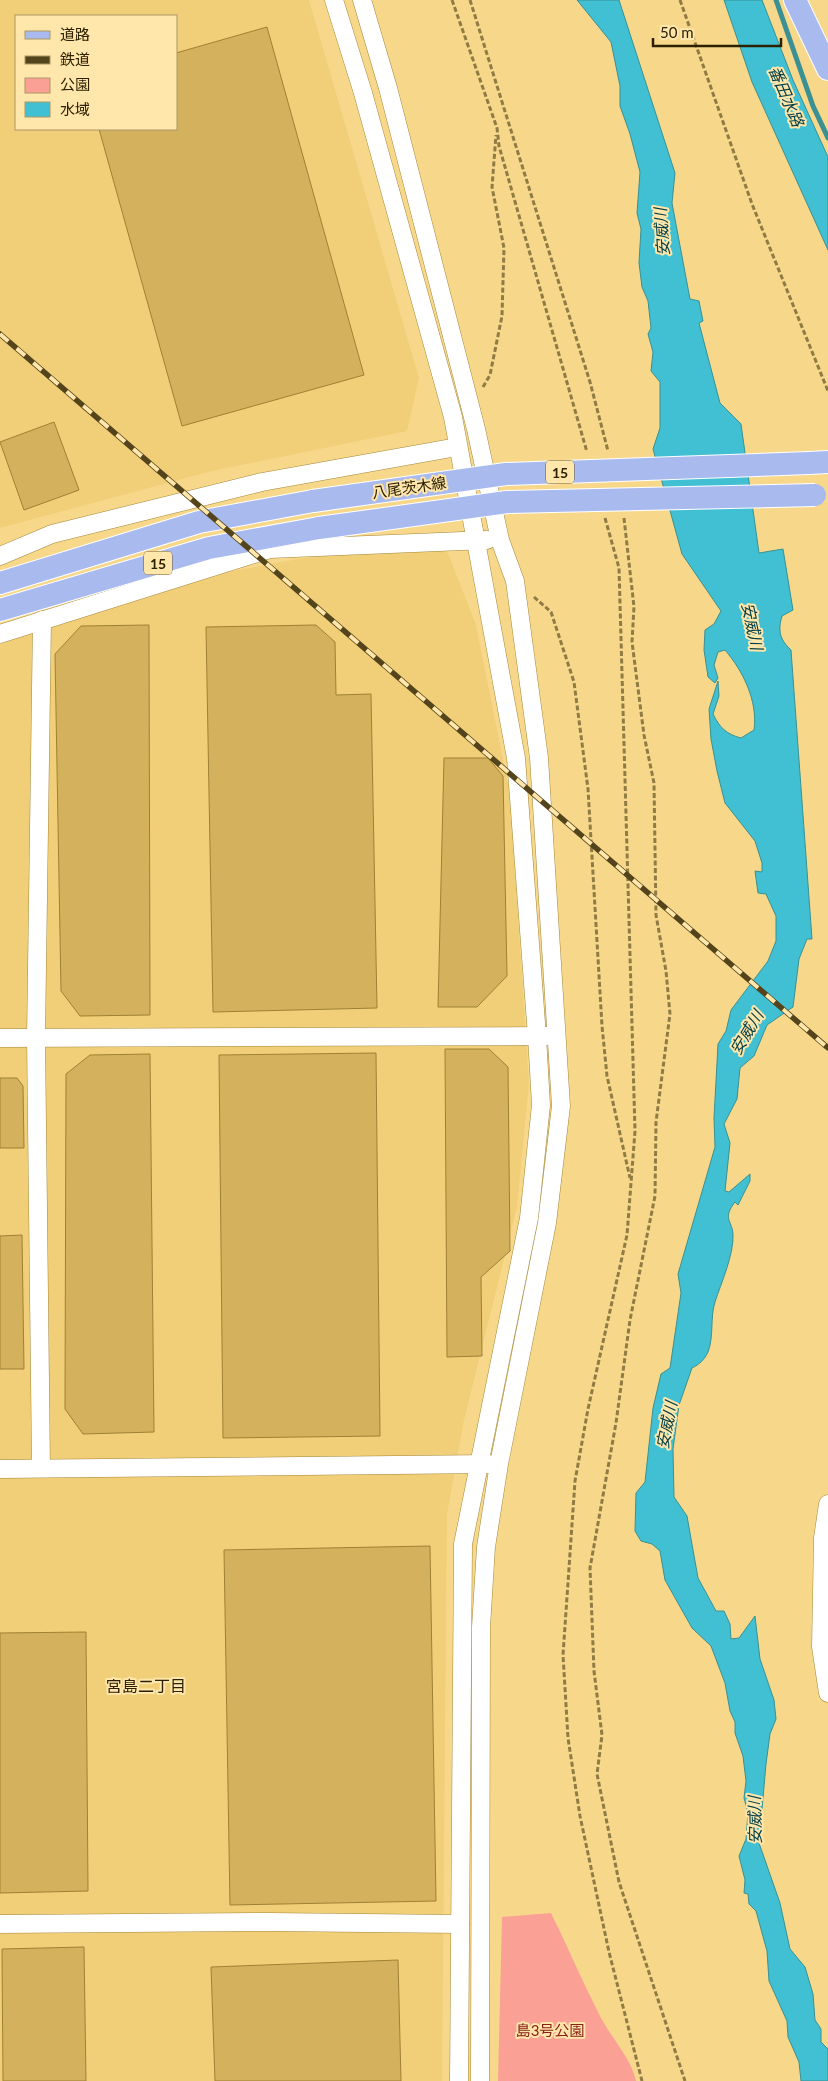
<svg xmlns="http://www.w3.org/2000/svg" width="828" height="2081" font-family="Lato,'Noto Sans JP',sans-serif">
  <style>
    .built { fill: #f1ce78; fill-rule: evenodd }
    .green { fill: #faa094 }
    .water { fill: #40c0d2; stroke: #3a9093 }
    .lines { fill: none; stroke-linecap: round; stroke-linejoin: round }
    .stream { stroke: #3a9093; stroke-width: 5 }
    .building { fill: #d4b25d; stroke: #9e8133 }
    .minor-casing { stroke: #a48739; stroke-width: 19 }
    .major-casing { stroke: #fff; stroke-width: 24 }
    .path { stroke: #907b44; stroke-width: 3; stroke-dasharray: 5 2.5; stroke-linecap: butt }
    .minor { stroke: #fff; stroke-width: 18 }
    .major { stroke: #a8baee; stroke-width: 22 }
    .rail-casing { stroke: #53441b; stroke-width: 5.5 }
    .rail { stroke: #ffe6aa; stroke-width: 4; stroke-dasharray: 11; stroke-linecap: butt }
    .major-bridge-casing { stroke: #fff; stroke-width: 24; stroke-linecap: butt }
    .major-bridge { stroke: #a8baee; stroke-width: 22 }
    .labels { text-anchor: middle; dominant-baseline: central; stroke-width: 4; stroke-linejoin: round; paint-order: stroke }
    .shield { fill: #ffe6aa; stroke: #6b5b33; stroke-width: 1 }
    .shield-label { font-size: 14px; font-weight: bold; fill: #2c2000 }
    .street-label { font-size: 15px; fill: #2c2000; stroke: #ffe6aa }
    .park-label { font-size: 15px; fill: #89201a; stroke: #ffe6aa }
    .water-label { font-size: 16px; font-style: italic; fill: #054048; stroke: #ffe6aa }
    .neighbourhood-label { font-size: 16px; fill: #2c2000; stroke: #ffe6aa }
  </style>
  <rect width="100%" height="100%" fill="#f7d88b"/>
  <g class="built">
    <path d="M0 0H309L419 378 407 431 212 471 0 528ZM16 16H176V129H16Z"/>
    <polygon points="430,547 448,553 476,625 510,794 529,1084 517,1207 464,1420 447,1514 442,2081 0,2081 0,645 61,620 202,577 303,558"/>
  </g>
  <path class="green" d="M551 1913C568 1947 582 1981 599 2014 609 2035 632 2059 636 2081H498L502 1917Z"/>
  <g class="water">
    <path d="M577 0H619L675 173 672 203 690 299 699 301 703 321 699 323 720 403 741 424 759 553 783 549 793 610 782 616C778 630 779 639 791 650L812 939H807L799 959 793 1007 767 1025 754 1056 740 1068 737 1099 724 1124 730 1143 725 1191 729 1192 750 1174V1181L738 1205 735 1202C722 1219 732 1220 733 1234 734 1255 721 1283 715 1302 710 1317 714 1337 708 1352 704 1360 700 1364 692 1368L679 1405 673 1449 674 1497 687 1516 698 1578 716 1611H724L730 1624 731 1639 739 1638 755 1616 760 1659 774 1700 776 1719 770 1734 766 1764 759 1843 780 1903 790 1949 805 1967 813 1994 815 2020 821 2029V2042L828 2049V2081H801L799 2062 788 2037 787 2021 769 1981 767 1951 756 1911 749 1904 748 1894 744 1893 745 1880 739 1856 746 1839 748 1813 744 1798 746 1781 743 1756 735 1733V1722L730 1711 725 1683 711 1646 692 1628 665 1580 660 1551 652 1544 641 1541 635 1531 636 1493 645 1482 653 1408 661 1374 670 1368 681 1293 678 1274 715 1147 714 1118 718 1044 726 1031 731 1010 768 961 776 941V916L766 894 758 893 755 871 762 872V863L755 841 725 803 717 771 711 739 709 709 718 681 719 696 713 714C720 728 726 734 741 738L754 730C758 701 743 671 725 650L718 652 714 665 718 678 715 683 708 677 704 650 705 630 714 624 721 611 682 554 653 449 660 428V382L651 371 653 352 648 334 651 328 648 301 642 287 639 263 641 229 637 213 640 172 630 134 620 106V86L611 42Z"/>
    <polygon points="724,0 762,0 793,80 828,157 828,250 752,82"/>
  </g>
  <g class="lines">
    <polyline class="stream" points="776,0 813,106 828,138"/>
  </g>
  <g class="building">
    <polygon points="267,27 364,375 182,426 99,129 176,129 176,53"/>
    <polygon points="54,422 79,490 24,510 0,442"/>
    <polygon points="149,625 150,1015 80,1016 61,991 55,654 81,626"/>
    <polygon points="316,625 335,642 336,695 371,694 377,1008 213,1012 206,627"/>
    <polygon points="444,758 488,758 503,776 507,976 477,1007 438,1007"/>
    <polygon points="445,1049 489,1049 508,1067 510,1251 481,1277 482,1356 447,1357"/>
    <polygon points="376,1053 380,1436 223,1438 219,1055"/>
    <polygon points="150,1054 154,1432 83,1434 65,1409 66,1074 90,1055"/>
    <polygon points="0,1078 17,1078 23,1086 24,1148 0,1148"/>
    <polygon points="22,1235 24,1369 0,1369 0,1236"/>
    <polygon points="430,1546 436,1901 230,1905 224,1550"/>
    <polygon points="86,1632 88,1891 0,1893 0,1633"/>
    <polygon points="84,1947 86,2081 3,2081 2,1949"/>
    <polygon points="398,1960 401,2081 215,2081 211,1967"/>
  </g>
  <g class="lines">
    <g class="minor-casing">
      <g id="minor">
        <polyline points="334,0 363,93 453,417 516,758 537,1036 541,1105 529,1218 463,1544 459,2081"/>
        <polyline points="362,0 388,88 476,429 500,540 515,581 539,758 561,1106 547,1223 499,1464 486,1547 481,1627 480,2081"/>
        <polyline points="0,556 52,534 262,482 457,447"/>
        <polyline points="0,634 270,549 487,540"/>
        <polyline points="0,1038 547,1036"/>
        <polyline points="41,1468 36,1038 42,620"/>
        <polyline points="0,1469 489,1464"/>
        <polyline points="828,1504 823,1538 821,1647 828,1693"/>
        <polyline points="0,1924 269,1922 460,1924"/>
      </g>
    </g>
    <g class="major-casing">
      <g id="major">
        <polyline points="795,0 828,69"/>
        <polyline points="809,463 828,462"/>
        <polyline points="0,583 199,522 313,501"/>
        <polyline points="0,610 209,548 319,528"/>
      </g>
    </g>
    <g class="path">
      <polyline points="452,0 497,128 499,146 587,452"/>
      <polyline points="470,0 590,382 608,451"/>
      <polyline points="680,0 752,204 828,391"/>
      <polyline points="483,387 490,375 502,316 504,248 492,187 496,135"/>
      <polyline points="605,518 619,568 635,1131 627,1235 588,1409 575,1481 563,1655 568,1738 580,1816 609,1952 642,2081"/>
      <polyline points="624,518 634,607 632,642 644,735 654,783 656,915 666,971 670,1014 656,1122 655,1196 630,1320 616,1423 590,1568 594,1671 602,1735 597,1774 619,1882 685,2081"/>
      <polyline points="534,597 551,612 574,682 588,789 602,1026 607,1076 630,1178"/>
    </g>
    <use href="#minor" class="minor"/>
    <use href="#major" class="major"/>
    <g class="rail-casing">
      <polyline id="rail" points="0,334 828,1048"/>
    </g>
    <use href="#rail" class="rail"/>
    <g class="major-bridge-casing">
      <g id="major-bridge">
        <polyline points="313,501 506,474 809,463"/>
        <polyline points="319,528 507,502 815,495"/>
      </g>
    </g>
    <use href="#major-bridge" class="major-bridge"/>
  </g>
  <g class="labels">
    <g class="shield">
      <rect x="546" y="460.5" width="28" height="23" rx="4"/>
      <rect x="144" y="551.5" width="28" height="23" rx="4"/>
    </g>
    <g class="shield-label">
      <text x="560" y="472">15</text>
      <text x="158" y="563">15</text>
    </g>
    <g class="street-label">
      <text transform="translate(409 487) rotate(-8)">八尾茨木線</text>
    </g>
    <g class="park-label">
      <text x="550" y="2030">島3号公園</text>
    </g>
    <g class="water-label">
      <text transform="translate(787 96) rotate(67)">番田水路</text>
      <text transform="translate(661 232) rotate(-94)">安威川</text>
      <text transform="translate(753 626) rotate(78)">安威川</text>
      <text transform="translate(746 1032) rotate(-59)">安威川</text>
      <text transform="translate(666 1425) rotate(-79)">安威川</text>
      <text transform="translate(754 1820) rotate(-91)">安威川</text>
    </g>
    <g class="neighbourhood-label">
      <text x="146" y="1685">宮島二丁目</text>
    </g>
  </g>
  <rect x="15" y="15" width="162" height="115" fill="#ffe6aa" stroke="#ab9766"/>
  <rect x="25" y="31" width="25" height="8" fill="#a8baee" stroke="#ab9766"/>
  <text x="60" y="40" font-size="15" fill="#2c2000">道路</text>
  <rect x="25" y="56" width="25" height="8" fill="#53441b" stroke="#ab9766"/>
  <text x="60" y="65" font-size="15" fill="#2c2000">鉄道</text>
  <rect x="25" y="78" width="25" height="15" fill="#faa094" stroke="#ab9766"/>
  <text x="60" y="90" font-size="15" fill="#2c2000">公園</text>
  <rect x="25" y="102" width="25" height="15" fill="#40c0d2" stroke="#ab9766"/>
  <text x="60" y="115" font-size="15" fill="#2c2000">水域</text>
  <path d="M653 38v8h128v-8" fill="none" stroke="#2c2000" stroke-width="2.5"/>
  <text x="660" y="38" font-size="15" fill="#2c2000" stroke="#ffe6aa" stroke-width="4" paint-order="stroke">50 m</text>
</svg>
